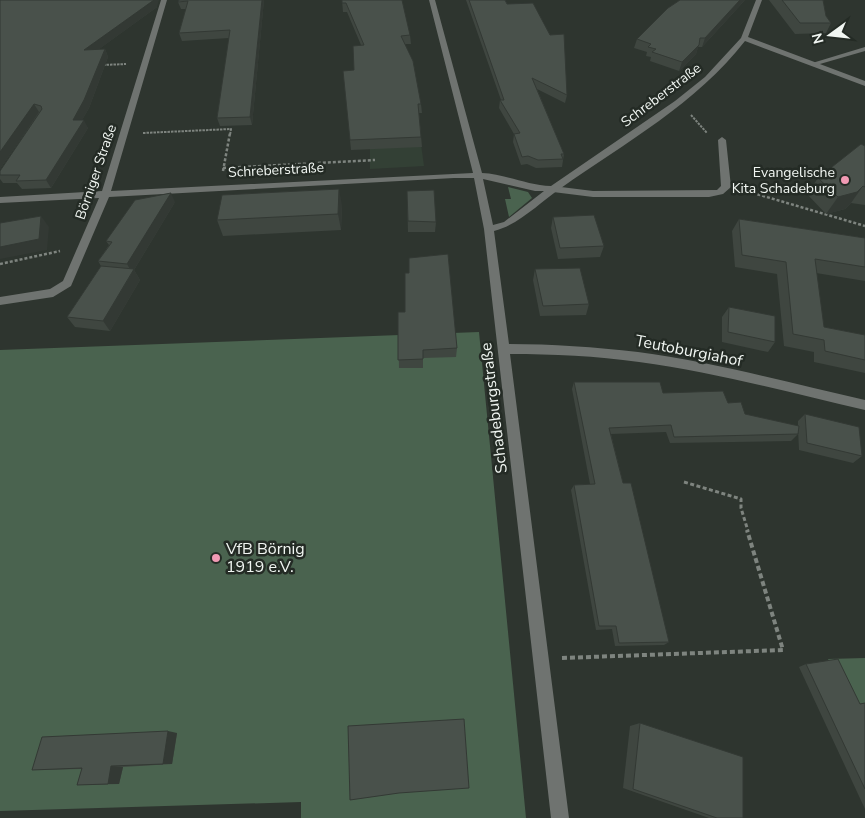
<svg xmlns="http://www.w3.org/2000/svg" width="865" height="818" font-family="'Nunito Sans',sans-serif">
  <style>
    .built { fill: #334035 }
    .green { fill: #4a634f }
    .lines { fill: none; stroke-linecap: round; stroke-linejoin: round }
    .path-far3 { stroke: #7e847f; stroke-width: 2; stroke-dasharray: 2.5 1; stroke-linecap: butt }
    .path-far2 { stroke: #7e847f; stroke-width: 2.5; stroke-dasharray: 3 2; stroke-linecap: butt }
    .path-far1 { stroke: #7e847f; stroke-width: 3; stroke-dasharray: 4 2.5; stroke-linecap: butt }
    .path { stroke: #7e847f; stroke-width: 4; stroke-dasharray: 5 3; stroke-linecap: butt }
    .service { fill: #6f7370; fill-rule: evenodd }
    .minor { fill: #6f7370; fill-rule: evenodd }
    .wall { fill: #3f4640 }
    .shaded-wall { fill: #333934 }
    .building { fill: #49514b; stroke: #333934 }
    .poi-dot { fill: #f19ab4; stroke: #242b25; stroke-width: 2 }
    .labels { text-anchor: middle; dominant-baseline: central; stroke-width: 5; stroke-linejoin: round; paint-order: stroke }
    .far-street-label { font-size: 14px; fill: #f1f6f2; stroke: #242b25 }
    .far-poi-label { font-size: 14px; fill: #f1f6f2; stroke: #242b25; text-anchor: end }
    .street-label { font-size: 16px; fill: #f1f6f2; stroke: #242b25 }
    .poi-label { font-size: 16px; fill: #f1f6f2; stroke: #242b25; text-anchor: start }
  </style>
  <rect width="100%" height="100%" fill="#2e352f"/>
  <polygon class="built" points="420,137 424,166 370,169 370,139"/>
  <g class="green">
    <polygon points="508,187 528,192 532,198 509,217 505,199 511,199"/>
    <polygon points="479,332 526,818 301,818 301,802 0,811 0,350"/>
    <polygon points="865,658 865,734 828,659"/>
  </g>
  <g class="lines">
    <g class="path-far3">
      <polyline points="103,65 126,64"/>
      <polyline points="691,115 707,133"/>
      <polyline points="143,133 231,129 230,135"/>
    </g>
    <g class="path-far2">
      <polyline points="223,168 375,160"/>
      <polyline points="223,171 230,133"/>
      <polyline points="743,190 865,226"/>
      <polyline points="0,264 60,251"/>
    </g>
    <polyline class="path-far1" points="684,482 741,499 741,508 748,531"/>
    <polyline class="path" points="562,658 783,650 747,530"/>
    <g class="service">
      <polygon points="865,47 865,51 813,66 809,64"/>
      <polygon points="722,137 726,140 731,187 723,194 709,197 593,197 553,192 548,189 553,186 593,191 717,190 721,186 718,140"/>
    </g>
    <path class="minor" d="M161 0H167L111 191 473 173 429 0H435L482 173C505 174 527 185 551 186L675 101 705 77 741 38 756 0H762L748 37 865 81V86L745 41C697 103 625 143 561 188 539 203 520 224 494 231L509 344C552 344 595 347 638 352 714 362 790 383 865 400V410C790 393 715 372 639 362 596 356 553 354 510 354L569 818H551L484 229 474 178H454L109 197 71 286 53 297 0 305V297L50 289 63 281 99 198 0 203V197L102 191ZM483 179 535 191H544L504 222 493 225Z"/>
  </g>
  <g class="wall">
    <polygon points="0,0 157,7 99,49 105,49 108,57 89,108 82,120 88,128 51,188 22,189 17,183 3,183 0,179 0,171 39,112 0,169"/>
    <polygon points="179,0 264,0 252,125 220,126 217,118 229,38 182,41 179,33 186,9 181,9 178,2"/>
    <polygon points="342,0 410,35 411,44 405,44 421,104 422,113 419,113 422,147 351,150 350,140 354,70 361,45 347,12 343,12"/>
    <polygon points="466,0 505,0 567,95 565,103 537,89 564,154 562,167 536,168 527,164 521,165 513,142 514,134 499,108 500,100 501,100"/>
    <polygon points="745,0 702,47 698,47 696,54 679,71 650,61 651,57 646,56 647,52 634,48 637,39"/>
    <polygon points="769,0 823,0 826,16 831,23 826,33 795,34"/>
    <polygon points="865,146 865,205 851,203 845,209 826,214 807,194 818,178"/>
    <polygon points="407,191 436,222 435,232 408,232"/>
    <polygon points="175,202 134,270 140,280 110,331 75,327 67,317 101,266 98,261 109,245 106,241"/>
    <polygon points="342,205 341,230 223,236 217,220"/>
    <polygon points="553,217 604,246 600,257 558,259 551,228"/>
    <polygon points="739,219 865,238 865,281 816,273 824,327 865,335 865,373 814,362 814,352 784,346 777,274 735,267 732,231"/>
    <polygon points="535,269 589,304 586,315 540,316 533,280"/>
    <polygon points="729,307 775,342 768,352 722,342 722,317"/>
    <polygon points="398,312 457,348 456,357 423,358 423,368 399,368"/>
    <polygon points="574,382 663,393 728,403 745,414 798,426 798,421 805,414 862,456 853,463 799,450 798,429 798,434 791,441 670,443 666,432 611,434 623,483 669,642 664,645 615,646 612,629 596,630 571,490 574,485 590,484 572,389"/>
    <polygon points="806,664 860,704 865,703 865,809 799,667"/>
    <polygon points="640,723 743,818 709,818 623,788 630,726"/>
    <polygon points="177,733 172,764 123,767 119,784 77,785 82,769 32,770"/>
  </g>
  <g class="shaded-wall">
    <polygon points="154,0 159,0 157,7 87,58 84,50"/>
    <polygon points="262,0 264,0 252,125 250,117"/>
    <polygon points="740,0 745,0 702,47 705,38"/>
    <polygon points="699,45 696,54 679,71 682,62"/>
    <polygon points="105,49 108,57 89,108 77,129 73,120"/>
    <polygon points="34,104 39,112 0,169 0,152"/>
    <polygon points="84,120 88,128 51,188 46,180"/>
    <polygon points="863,186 851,203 845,209 826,214 838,197"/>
    <polygon points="339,189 342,205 341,230 338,214"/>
    <polygon points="171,193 175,202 134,270 140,280 110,331 103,321 132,273 127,264"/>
    <polygon points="41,216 49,227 47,250 0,259 0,247"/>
    <polygon points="168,731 177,733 172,764 163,764"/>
    <polygon points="111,766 123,767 119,784 108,784"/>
  </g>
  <g class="building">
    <polygon points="0,0 154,0 84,50 105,49 84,100 73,120 84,120 46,180 16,181 20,175 0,175 0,171 42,109 41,106 34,104 0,152"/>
    <polygon points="179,0 262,0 250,117 217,118 230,30 179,33 188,1 178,2"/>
    <polygon points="342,0 402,0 410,35 401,36 413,61 421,104 418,104 421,137 350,140 343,71 354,70 353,46 364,45 346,3 342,3"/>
    <polygon points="469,0 505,0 507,4 533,3 550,35 564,34 567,95 532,78 564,154 561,154 563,159 538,160 528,156 522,157 514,134 520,133 500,100 504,100"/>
    <polygon points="680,0 740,0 705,38 700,38 699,45 682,62 652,52 656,49 648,47 651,44 637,39 668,8"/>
    <polygon points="782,0 823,0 826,16 831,23 800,23"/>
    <polygon points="861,144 865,146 865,187 863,186 857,192 838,197 818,178"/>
    <polygon points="339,189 338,214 217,220 222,195"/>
    <polygon points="434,190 436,222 408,221 407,191"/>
    <polygon points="171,193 127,264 98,261 112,242 106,241 135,200"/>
    <polygon points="594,215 604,246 560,248 553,217"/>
    <polygon points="41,216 39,239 0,247 0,223"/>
    <polygon points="739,219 865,238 865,267 815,259 824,327 865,335 865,360 825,351 824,340 793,334 786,262 742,255"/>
    <polygon points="448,254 457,348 423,350 423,359 398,360 398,312 405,312 405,273 409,273 409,258"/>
    <polygon points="101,266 134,269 103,321 67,317"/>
    <polygon points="580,268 589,304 543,306 535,269"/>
    <polygon points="729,307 775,316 775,342 728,332"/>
    <polygon points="574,382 660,382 663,393 723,391 728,403 741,402 745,414 799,426 798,434 674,437 671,425 609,428 623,483 631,483 669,642 619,643 616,626 599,626 574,485 595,484"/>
    <polygon points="805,414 859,427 862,456 807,443"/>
    <polygon points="838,659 860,704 865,703 865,789 806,664"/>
    <polygon points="464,719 469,788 399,793 350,800 348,726"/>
    <polygon points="640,723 743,757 743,818 717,818 633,789"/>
    <polygon points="168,731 163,764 111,766 108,784 77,785 82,768 32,770 42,737"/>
  </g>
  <g class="poi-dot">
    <circle cx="845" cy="180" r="5"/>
    <circle cx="216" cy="558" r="5"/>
  </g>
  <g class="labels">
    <g class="far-street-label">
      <text transform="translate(661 95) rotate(-37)">Schreberstraße</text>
      <text transform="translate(276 170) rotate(-3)">Schreberstraße</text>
      <text transform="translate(96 172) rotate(-71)">Börniger Straße</text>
    </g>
    <g class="far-poi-label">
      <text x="835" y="172">Evangelische<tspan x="835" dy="16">Kita Schadeburg</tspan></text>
    </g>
    <g class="street-label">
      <text transform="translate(689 351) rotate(11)">Teutoburgiahof</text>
      <text transform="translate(494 408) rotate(-97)">Schadeburgstraße</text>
    </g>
    <g class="poi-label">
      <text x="226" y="549">VfB Börnig<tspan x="226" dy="18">1919 e.V.</tspan></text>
    </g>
  </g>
  <g transform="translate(830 35) rotate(255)" stroke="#242b25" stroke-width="4" paint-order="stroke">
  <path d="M0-4L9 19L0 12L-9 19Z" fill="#f1f6f2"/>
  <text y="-8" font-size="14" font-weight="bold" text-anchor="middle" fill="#f1f6f2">N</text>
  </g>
</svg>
